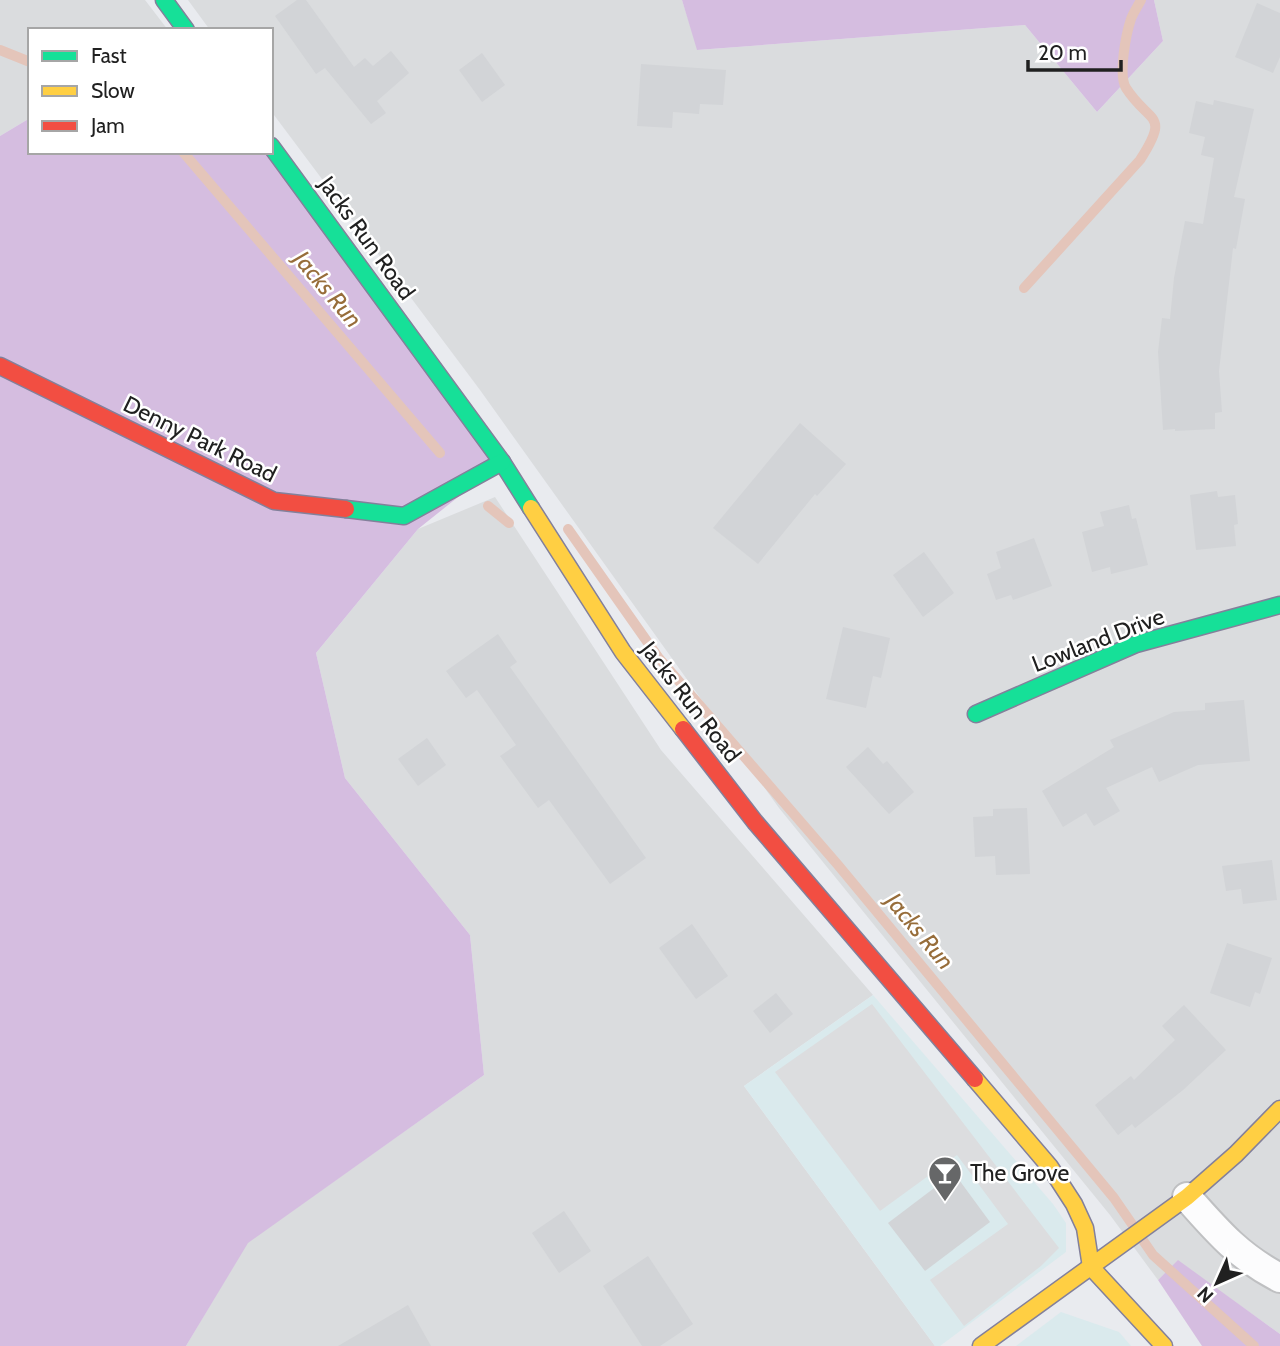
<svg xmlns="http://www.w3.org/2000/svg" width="1280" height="1346" font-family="Cabin,sans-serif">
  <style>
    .residential { fill: #dadcde }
    .commercial { fill: #daeaed }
    .forest { fill: #d5bde0 }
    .parking { fill: #dcdddf }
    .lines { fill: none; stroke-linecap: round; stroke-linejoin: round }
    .stream { stroke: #e4c5ba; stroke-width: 10 }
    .building { fill: #d2d4d7 }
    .street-casing { stroke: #bfc0c2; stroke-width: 32 }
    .fast-casing { stroke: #83809b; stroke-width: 19 }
    .slow-casing { stroke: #83809b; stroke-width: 19 }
    .jam-casing { stroke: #83809b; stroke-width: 19 }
    .street { stroke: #fcfcfd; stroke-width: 28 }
    .fast { stroke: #16e098; stroke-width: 16 }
    .slow { stroke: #ffcf43; stroke-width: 16 }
    .jam { stroke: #f24e42; stroke-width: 16 }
    .labels { text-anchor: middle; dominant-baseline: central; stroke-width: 5; stroke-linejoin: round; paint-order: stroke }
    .street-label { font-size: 23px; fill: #202020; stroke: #fff }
    .poi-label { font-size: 23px; fill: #202020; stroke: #fff; text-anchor: start }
    .water-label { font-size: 24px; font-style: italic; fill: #976d3a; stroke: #fff }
  </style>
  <rect width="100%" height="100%" fill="#e9ebef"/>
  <g class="residential">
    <polygon points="0,0 145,0 168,30 30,30 30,118 0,136"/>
    <polygon points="188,0 682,0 698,50 1025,25 1097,112 1163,41 1154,0 1280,0 1280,1334 1178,1261 1158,1280 1110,1215 779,808 480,390 271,111 271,30 210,30"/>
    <polygon points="495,497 661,750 873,995 744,1086 935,1346 186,1346 247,1243 484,1075 470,935 345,778 316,653 418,529"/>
  </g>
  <g class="commercial">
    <polygon points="873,995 1053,1204 1066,1223 1066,1252 940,1346 935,1346 744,1086"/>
    <polygon points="1061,1312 1119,1332 1131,1346 1016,1346"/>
  </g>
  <g class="forest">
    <polygon points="682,0 1154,0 1163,41 1097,112 1025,25 697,50"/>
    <polygon points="30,118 30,152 271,152 502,462 418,529 316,653 345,778 470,935 484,1075 248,1243 186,1346 0,1346 0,136"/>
    <polygon points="1178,1260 1280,1334 1280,1346 1202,1346 1158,1280"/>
  </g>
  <polygon class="parking" points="872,1004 1059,1248 1041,1266 964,1326 930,1280 1008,1224 957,1155 880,1211 775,1072"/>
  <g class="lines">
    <g class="stream">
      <polyline points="0,50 30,62"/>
      <polyline points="183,152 440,453"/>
      <path d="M1024 288 1140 160C1171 112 1149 124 1126 88 1118 75 1126 34 1131 19 1133 13 1138 6 1141 0"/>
      <polyline points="488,506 509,523"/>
      <polyline points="568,529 658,657 838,865 1114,1198 1134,1227"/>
      <polyline points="1142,1239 1153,1255 1254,1346"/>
    </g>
  </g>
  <g class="building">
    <polygon points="297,0 306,0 354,67 365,58 373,66 391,51 409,73 377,101 386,113 371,124 325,68 316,74 275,16"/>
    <polygon points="1257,3 1280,13 1280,57 1273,73 1235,57"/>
    <polygon points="482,53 505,85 482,102 459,70"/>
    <polygon points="641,64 726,70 723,105 700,104 699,114 673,112 672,128 637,126"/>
    <polygon points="1214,100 1254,109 1234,197 1245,199 1236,249 1233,248 1219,371 1222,412 1215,413 1215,429 1175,431 1175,429 1163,430 1158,352 1162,318 1170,319 1174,278 1185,221 1203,224 1214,158 1201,155 1205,137 1189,133 1196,101 1213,105"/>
    <polygon points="800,423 846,464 817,496 815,494 758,564 713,528"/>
    <polygon points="1217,491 1218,497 1235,495 1238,524 1234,525 1236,546 1196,550 1190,495"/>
    <polygon points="1129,505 1132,519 1136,518 1148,565 1111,574 1110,567 1092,572 1082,532 1104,526 1100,512"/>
    <polygon points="1034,538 1052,586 1013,600 1011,595 996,600 987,574 1001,568 996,552"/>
    <polygon points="924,552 954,593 923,617 893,575"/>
    <polygon points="843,627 890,638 881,678 873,676 866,708 826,699"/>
    <polygon points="498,634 517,662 510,667 646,858 610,884 549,800 538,808 500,756 516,745 477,690 466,698 446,671"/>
    <polygon points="1244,700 1250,761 1198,765 1159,782 1152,767 1106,788 1120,811 1094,826 1086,813 1063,827 1042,791 1114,747 1110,740 1174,712 1205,710 1205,703"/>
    <polygon points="427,738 446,765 418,786 398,759"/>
    <polygon points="868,747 883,764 887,761 914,792 889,814 846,767"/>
    <polygon points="1027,808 1030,874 996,875 995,856 975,857 973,817 993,816 993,809"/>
    <polygon points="1272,860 1277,900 1243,904 1241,889 1226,891 1222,866"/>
    <polygon points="692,924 728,976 696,999 659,948"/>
    <polygon points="1227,943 1272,958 1260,994 1255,992 1250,1007 1210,993"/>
    <polygon points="776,993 793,1014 770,1033 753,1011"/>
    <polygon points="1184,1005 1226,1050 1183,1090 1135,1128 1132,1124 1118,1135 1095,1105 1131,1076 1134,1080 1175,1040 1162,1026"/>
    <polygon points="954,1173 990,1222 925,1271 888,1223"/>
    <polygon points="564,1211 591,1251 559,1273 532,1233"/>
    <polygon points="648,1256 693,1324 660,1346 642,1346 603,1286"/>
    <polygon points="408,1305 431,1346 338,1346"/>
  </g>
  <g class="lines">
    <g class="street-casing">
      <path id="street" d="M1187 1197C1217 1231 1239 1257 1280 1278"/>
    </g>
    <g class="fast-casing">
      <g id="fast">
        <polyline points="164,0 186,30"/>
        <polyline points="271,146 502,462 531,508"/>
        <polyline points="346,509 404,516 502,462"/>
        <polyline points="976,714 1136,644 1280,605"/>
      </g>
    </g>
    <g class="slow-casing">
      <g id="slow">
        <polyline points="531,508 623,652 683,729"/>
        <polyline points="975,1079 1050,1167 1074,1204 1085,1228 1091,1267 1164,1346"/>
        <polyline points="981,1346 1187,1197 1236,1154 1280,1109"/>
      </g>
    </g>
    <g class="jam-casing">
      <g id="jam">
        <polyline points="0,366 274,501 346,509"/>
        <polyline points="683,729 755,822 975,1079"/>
      </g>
    </g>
    <use href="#street" class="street"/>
    <use href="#fast" class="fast"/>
    <use href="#slow" class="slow"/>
    <use href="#jam" class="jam"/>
  </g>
  <defs>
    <g id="bar-pin" transform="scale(1.75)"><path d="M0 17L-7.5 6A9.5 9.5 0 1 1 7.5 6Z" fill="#666768" stroke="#fff"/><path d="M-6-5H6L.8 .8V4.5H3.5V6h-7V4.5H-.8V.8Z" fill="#fff"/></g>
  </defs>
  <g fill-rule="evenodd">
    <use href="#bar-pin" x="945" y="1173"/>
  </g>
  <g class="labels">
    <g class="street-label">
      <text transform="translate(367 238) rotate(54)">Jacks Run Road</text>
      <text transform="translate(200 439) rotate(26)">Denny Park Road</text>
      <text transform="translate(1098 640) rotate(-21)">Lowland Drive</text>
      <text transform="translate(691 702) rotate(52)">Jacks Run Road</text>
    </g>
    <g class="poi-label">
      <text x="970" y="1173">The Grove</text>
    </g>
    <g class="water-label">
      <text transform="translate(328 289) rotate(50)">Jacks Run</text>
      <text transform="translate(920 931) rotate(50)">Jacks Run</text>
    </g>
  </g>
  <rect x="28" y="28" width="245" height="126" fill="#ffffff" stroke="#a6a6a6" stroke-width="2"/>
  <rect x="42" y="51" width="35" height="10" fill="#16e098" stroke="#a6a6a6" stroke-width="2"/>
  <text x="91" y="63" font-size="21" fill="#202020">Fast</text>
  <rect x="42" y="86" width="35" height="10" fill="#ffcf43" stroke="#a6a6a6" stroke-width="2"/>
  <text x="91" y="98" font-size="21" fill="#202020">Slow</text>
  <rect x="42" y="121" width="35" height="10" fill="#f24e42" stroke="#a6a6a6" stroke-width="2"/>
  <text x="91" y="133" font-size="21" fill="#202020">Jam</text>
  <g transform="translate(1217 1283) rotate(225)" stroke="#ffffff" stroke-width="5" paint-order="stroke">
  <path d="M0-5L12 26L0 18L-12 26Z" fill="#202020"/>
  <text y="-10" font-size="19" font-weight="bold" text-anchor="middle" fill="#202020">N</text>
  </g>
  <path d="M1028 60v10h93v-10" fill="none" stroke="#202020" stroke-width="3.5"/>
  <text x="1038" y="60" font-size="21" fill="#202020" stroke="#ffffff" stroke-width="5" paint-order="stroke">20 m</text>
</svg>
